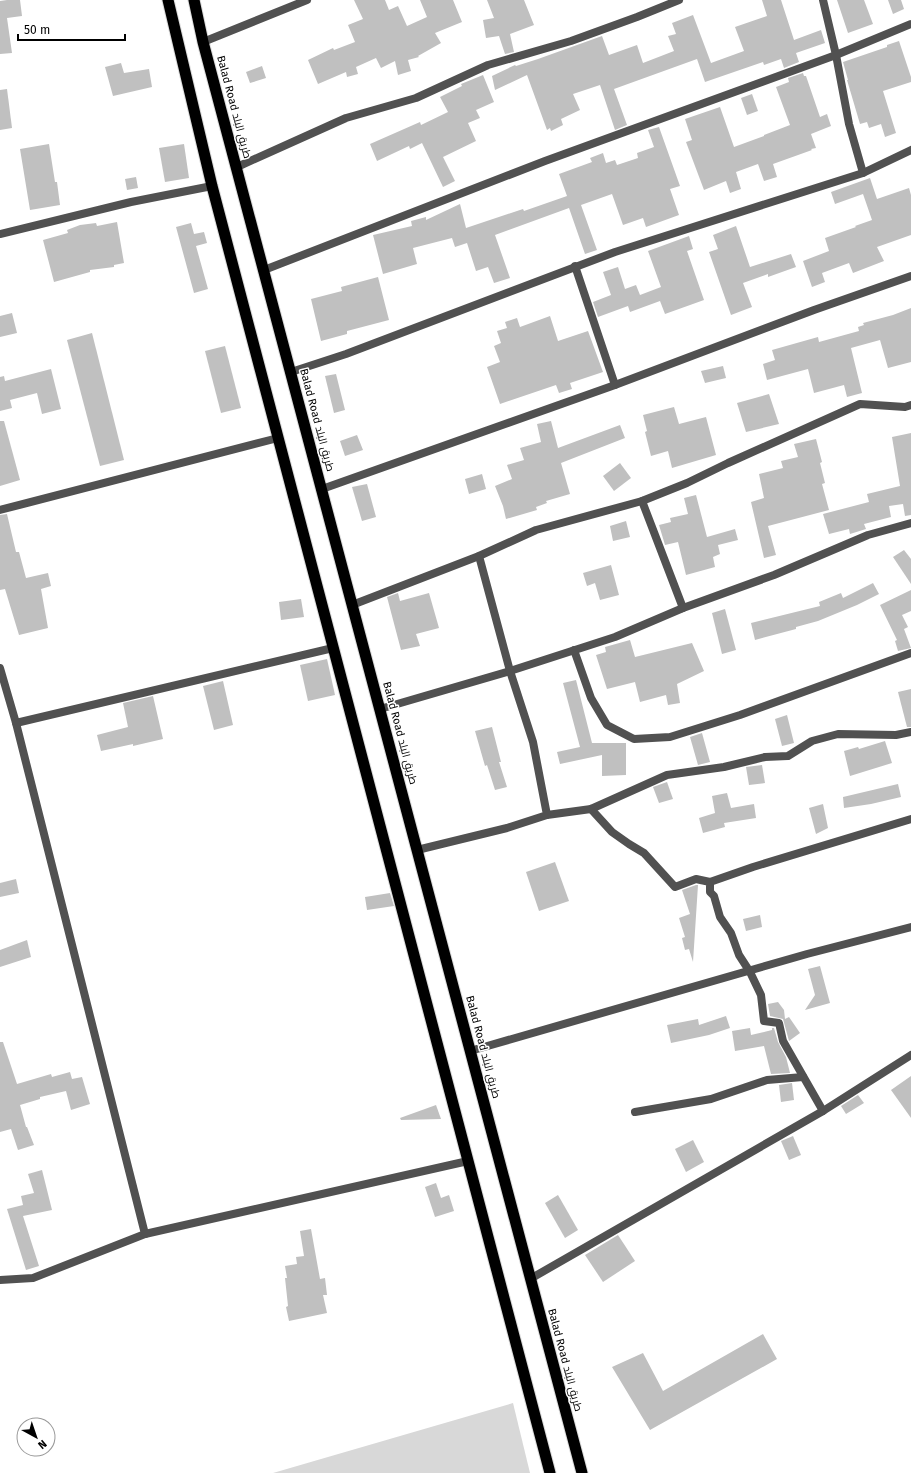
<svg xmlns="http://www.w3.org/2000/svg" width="911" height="1473" font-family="'Fira Sans',Cairo,sans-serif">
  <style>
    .green { fill: #d8d8d8 }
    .building { fill: #c0c0c0 }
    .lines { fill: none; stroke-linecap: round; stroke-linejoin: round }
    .trunk-casing { stroke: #dbdbdb; stroke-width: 13 }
    .minor { stroke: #515151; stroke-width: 8 }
    .trunk { stroke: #000; stroke-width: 11 }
    .labels { text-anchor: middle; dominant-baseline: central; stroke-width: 3; stroke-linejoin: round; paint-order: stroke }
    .street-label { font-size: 11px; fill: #000; stroke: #fff }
  </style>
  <rect width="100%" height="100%" fill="#fff"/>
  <polygon class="green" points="513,1403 530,1473 273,1473"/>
  <g class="building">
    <polygon points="7,0 20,0 22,16 7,18 12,53 0,54 0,1"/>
    <polygon points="354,0 385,0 389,10 398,6 407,26 427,17 420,0 453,0 462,22 435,33 441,43 418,56 419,57 408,60 411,71 398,75 395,61 381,68 376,58 356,67 358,74 347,77 346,72 318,84 308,60 333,48 334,50 355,42 348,25 363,19"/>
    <polygon points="487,0 524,0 534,25 510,34 514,52 505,54 499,36 486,38 483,20 494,18"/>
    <polygon points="762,0 781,0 794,40 821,30 825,43 796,53 799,62 784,68 781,59 764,65 763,62 705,82 697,59 614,89 627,125 615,130 600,85 573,94 580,110 561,119 563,125 551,131 550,128 547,130 527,75 495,90 492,76 515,65 516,66 538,59 602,36 609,55 637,45 643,63 674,51 668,36 676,34 672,23 693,15 711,63 744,51 735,27 767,16"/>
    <polygon points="837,0 864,0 873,24 848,33"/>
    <polygon points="888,0 901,0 904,9 893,14"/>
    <polygon points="899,41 911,77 911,82 883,91 896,133 885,137 881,124 869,128 867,122 860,124 847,80 848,80 843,62 887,47 887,45"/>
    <polygon points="121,63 124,73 149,69 152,87 113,96 105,67"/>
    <polygon points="262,66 266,78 250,83 246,72"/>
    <polygon points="803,73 804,76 806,76 820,117 827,114 831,126 811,134 816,148 811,149 812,150 773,164 777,177 764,181 758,164 736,172 741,189 730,193 726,181 704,190 686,142 692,140 685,119 720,107 734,147 764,136 764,135 790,125 776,87 789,82 788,78"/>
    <polygon points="483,75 494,102 476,110 480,118 468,123 476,141 443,157 455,181 443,187 422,143 410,149 409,146 377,161 370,144 420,122 421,125 448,112 440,97 462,86 461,84"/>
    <polygon points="7,89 12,128 0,130 0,90"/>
    <polygon points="752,94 758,111 747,115 741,98"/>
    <polygon points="659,127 680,186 670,189 679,215 646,227 643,218 623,225 612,194 581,205 597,250 585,254 569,208 495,235 510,278 494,283 488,267 476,271 467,243 455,247 452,238 413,248 417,264 383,274 373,235 412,226 411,221 426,217 426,220 460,204 466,228 523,209 524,211 567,196 559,174 592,162 590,158 603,153 606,163 615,160 617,165 638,158 637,153 654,147 648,130"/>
    <polygon points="49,144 55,182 57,182 60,205 30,210 20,149"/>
    <polygon points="184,144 189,178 165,182 159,148"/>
    <polygon points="136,177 138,188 127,190 125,179"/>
    <polygon points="870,178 877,199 909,188 911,195 911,235 877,247 884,261 853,273 849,263 822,273 825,282 812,287 803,261 829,251 825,238 856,227 855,226 872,220 863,194 835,204 831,192"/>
    <polygon points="117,222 124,263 114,265 114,267 90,270 90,272 54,282 43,240 68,233 67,230 80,225 96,223 97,226"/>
    <polygon points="191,223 194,234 204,232 207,243 196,246 208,289 194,293 176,227"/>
    <polygon points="736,226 750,267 791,254 796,267 768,277 768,274 743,283 752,307 731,315 709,252 718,249 713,235"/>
    <polygon points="689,236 693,249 687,251 704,300 665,314 660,301 630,312 628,306 598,317 593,302 611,295 603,272 618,267 625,289 636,285 640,295 661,287 648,251"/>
    <polygon points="378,277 389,320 347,331 347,334 321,341 311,299 342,291 341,287"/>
    <polygon points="911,308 911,362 888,368 880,340 851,348 862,393 847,397 844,385 814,393 808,369 767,380 763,364 775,360 772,350 818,337 819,342 859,331 858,327 864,325 863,323 893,315"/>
    <polygon points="12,313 17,333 0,337 0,316"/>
    <polygon points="550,316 558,341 588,331 603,372 570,383 572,389 559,393 556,385 500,404 487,367 500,362 494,346 501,343 497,331 507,328 505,322 517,318 520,327"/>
    <polygon points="92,333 124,460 100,466 67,340"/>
    <polygon points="225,346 241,408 221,413 205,351"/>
    <polygon points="723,366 726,378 705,383 701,371"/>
    <polygon points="51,369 61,409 42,414 37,393 10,400 12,408 0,411 0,377 4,376 5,381"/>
    <polygon points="336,374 345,410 334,413 325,376"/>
    <polygon points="769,394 779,424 746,432 737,403"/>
    <polygon points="674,407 679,424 706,417 716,455 672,468 668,451 651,456 645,432 647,431 643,415"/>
    <polygon points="0,421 4,421 20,480 0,486"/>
    <polygon points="551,421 558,448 620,425 625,438 561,463 570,494 546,501 547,503 536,507 537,510 506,519 503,506 495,486 512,479 507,465 524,460 520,448 541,442 537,424"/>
    <polygon points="911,433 911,515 905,516 903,504 889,506 891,517 864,524 866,529 850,534 849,529 829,534 823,514 869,502 867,494 900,486 892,437"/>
    <polygon points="357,435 363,450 345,456 340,441"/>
    <polygon points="816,439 822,462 820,463 825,483 822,484 829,510 768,526 776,555 764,558 751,502 764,498 759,474 783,468 781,461 798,457 794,444"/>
    <polygon points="620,463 631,478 614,491 603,476"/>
    <polygon points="482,474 486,489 469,494 465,479"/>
    <polygon points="367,484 376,517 362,521 352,487"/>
    <polygon points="696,495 707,537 735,529 738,540 718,545 720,554 713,557 715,567 686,575 678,542 665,545 659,525 671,522 670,518 688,514 684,498"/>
    <polygon points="7,514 16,552 19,552 26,578 48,573 51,586 41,589 48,628 19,635 5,589 0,590 0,515"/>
    <polygon points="626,521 630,537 613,541 610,526"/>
    <polygon points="904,550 911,559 911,584 893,557"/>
    <polygon points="611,565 619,595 600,600 595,583 587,586 583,573"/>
    <polygon points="873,583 879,594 857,605 818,621 796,627 796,629 755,640 751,623 820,606 819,602 841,593 843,598"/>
    <polygon points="911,590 911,611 902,615 908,627 904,629 911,648 898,651 895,641 897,640 880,605"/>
    <polygon points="398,593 400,601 429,593 439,628 416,634 420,646 401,650 387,597"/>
    <polygon points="301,599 304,617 281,620 279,602"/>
    <polygon points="725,609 736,650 722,654 712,613"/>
    <polygon points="630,640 635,657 692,643 704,671 677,684 680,703 668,705 666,695 640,702 635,682 607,689 596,655 606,652 605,647"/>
    <polygon points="327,659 335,695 308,701 300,665"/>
    <polygon points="576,680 592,743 626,743 626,775 602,776 602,755 560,764 557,752 580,747 563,683"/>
    <polygon points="223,681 233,725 214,730 203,686"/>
    <polygon points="911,689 911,727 907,727 898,692"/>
    <polygon points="153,696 163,739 133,746 133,744 101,751 97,735 128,727 123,703"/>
    <polygon points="787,715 794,743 782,746 775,719"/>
    <polygon points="492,727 501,762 499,762 507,787 495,790 487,765 485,766 475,731"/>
    <polygon points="702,733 710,762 698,765 690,737"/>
    <polygon points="885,741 892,763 850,776 844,751 858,747 859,749"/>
    <polygon points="762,765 765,783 749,785 746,767"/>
    <polygon points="667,782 673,799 659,803 653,787"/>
    <polygon points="898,784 901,797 871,804 844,808 843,797"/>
    <polygon points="727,793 731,808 754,804 756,818 724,823 725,827 703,833 699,818 715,813 712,796"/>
    <polygon points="823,804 828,828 816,834 809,808"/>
    <polygon points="555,862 569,901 539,911 526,872"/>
    <polygon points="16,879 19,893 0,897 0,883"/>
    <polygon points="696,885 698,885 693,962 689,949 685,950 682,938 685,937 679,918 690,914 682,890"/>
    <polygon points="390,893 394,906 367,910 365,897"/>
    <polygon points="760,915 762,927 746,931 743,919"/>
    <polygon points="27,940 31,957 0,967 0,950"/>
    <polygon points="820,966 830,1003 805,1010 815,995 808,969"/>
    <polygon points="778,1002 784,1010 785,1019 789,1017 800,1033 789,1041 783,1019 770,1016 768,1004"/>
    <polygon points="726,1016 730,1028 709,1035 671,1043 667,1025 698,1019 699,1025"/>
    <polygon points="750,1028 751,1035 772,1030 772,1028 774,1028 778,1042 786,1057 790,1073 771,1074 764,1046 735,1051 732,1031"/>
    <polygon points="0,1042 3,1042 17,1084 51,1074 52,1077 70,1072 72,1079 82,1077 90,1104 71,1110 66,1091 40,1097 40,1099 20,1105 26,1127 27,1127 34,1145 18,1150 11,1129 0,1132"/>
    <polygon points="911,1076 911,1118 891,1090"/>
    <polygon points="792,1083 794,1100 781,1102 779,1085"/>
    <polygon points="858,1095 864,1103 846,1114 841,1106"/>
    <polygon points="436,1105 441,1119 401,1120 400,1118"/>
    <polygon points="793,1136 801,1155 789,1160 781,1141"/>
    <polygon points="693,1140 704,1162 686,1172 675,1149"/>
    <polygon points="42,1170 52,1210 23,1216 39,1266 26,1270 7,1209 23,1205 21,1196 34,1193 28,1174"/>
    <polygon points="436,1183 441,1198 449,1195 454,1211 435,1217 425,1187"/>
    <polygon points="558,1195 578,1230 565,1238 545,1203"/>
    <polygon points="311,1229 320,1279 325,1278 327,1295 323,1295 327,1313 289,1321 286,1307 288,1306 285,1278 287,1278 285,1266 297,1264 296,1257 304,1256 300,1231"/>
    <polygon points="618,1235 635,1261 603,1282 585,1255"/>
    <polygon points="763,1334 777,1359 650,1430 612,1367 643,1353 663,1391"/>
  </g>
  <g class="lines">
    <g class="trunk-casing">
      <g id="trunk">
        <polyline points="168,0 212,186 550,1473"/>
        <polyline points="194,0 203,42 582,1473"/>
      </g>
    </g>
    <g class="minor">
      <polyline points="823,0 836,55 849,124 863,173"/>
      <polyline points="203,42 307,0"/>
      <polyline points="237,167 346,118 416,98 488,65 571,41 637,17 679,0"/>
      <polyline points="0,234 131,202 212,186"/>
      <polyline points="575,266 615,385"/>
      <polyline points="264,270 545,161 836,55 911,24"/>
      <polyline points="291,372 346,354 615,252 863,173 911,150"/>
      <polyline points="322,489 615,385 814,310 911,276"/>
      <polyline points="642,501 683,608"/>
      <polyline points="0,510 278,438"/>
      <polyline points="352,605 479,556 536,530 642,501 687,483 728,463 860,404 905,407 911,405"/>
      <polyline points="574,650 591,698 607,725 634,739 670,737 740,715 911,653"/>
      <polyline points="0,668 16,723 333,648"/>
      <polyline points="380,709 510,671 615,637 683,608 774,575 868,535 911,523"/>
      <polyline points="16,723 145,1234"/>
      <polyline points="591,809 612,832 629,844 644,853 675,887 696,879 710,882 710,892 714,896 720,917 731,933 739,955 750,972 761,995 764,1021 779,1023 783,1041 823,1111"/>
      <polyline points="547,815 591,809 667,775 724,767 765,757 788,756 812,741 838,734 896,735 911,732"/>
      <polyline points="417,850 507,828 547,815 533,742 510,671 479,556"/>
      <polyline points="710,882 753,867 911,819"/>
      <polyline points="470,1051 807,954 911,927"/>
      <polyline points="635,1112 711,1099 767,1080 803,1077"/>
      <polyline points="530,1279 823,1111 911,1055"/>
      <polyline points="0,1280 33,1278 145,1234 468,1161"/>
    </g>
    <use href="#trunk" class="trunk"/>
  </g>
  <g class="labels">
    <g class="street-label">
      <text transform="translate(234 107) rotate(75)">Balad Road طريق البلد</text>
      <text transform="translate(317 420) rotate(75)">Balad Road طريق البلد</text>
      <text transform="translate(400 733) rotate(75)">Balad Road طريق البلد</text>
      <text transform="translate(483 1047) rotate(75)">Balad Road طريق البلد</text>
      <text transform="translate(565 1360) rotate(75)">Balad Road طريق البلد</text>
    </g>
  </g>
  <g transform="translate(36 1437) rotate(140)"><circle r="19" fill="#ffffff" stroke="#999999"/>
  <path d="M0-3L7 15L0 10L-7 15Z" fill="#000000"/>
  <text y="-6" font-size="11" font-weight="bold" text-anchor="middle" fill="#000000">N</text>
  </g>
  <path d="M18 34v6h107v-6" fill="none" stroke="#000000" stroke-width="2"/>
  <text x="24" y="34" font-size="12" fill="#000000" stroke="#ffffff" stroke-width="3" paint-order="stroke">50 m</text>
</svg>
